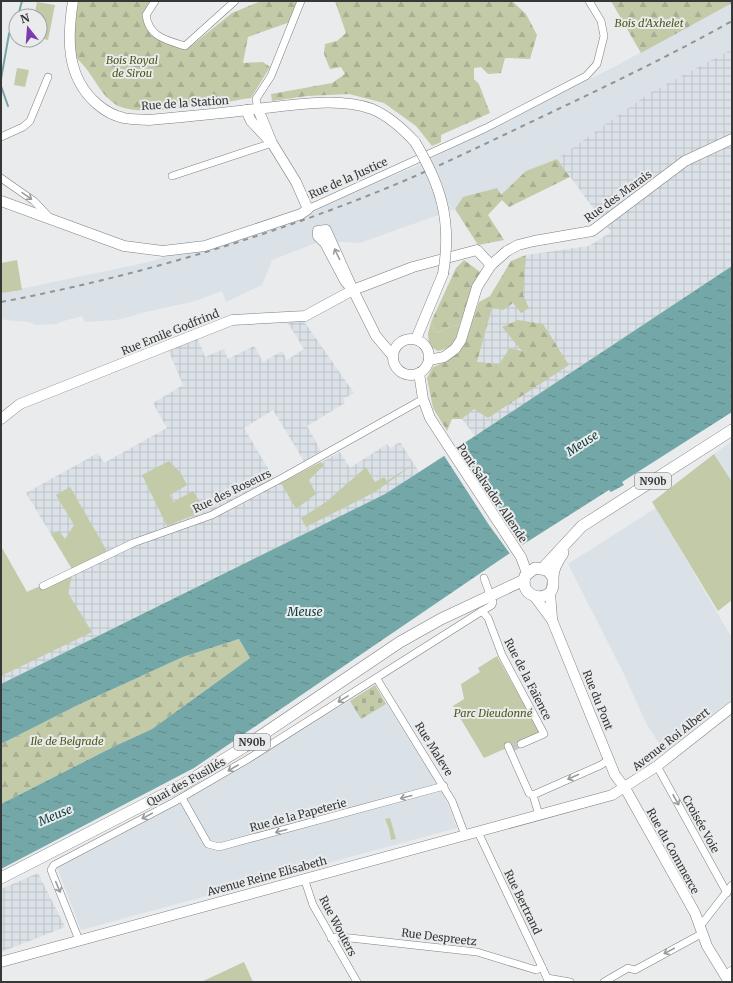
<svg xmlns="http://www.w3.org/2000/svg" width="733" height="983" font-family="Merriweather,serif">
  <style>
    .built { fill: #dae1e7 }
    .industrial { fill: url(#industrial-grid) }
    .green { fill: #c3caa8 }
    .forest { fill: url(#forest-firs) }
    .cemetery { fill: url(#cemetery-stones) }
    .water { fill: url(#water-ripples) }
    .pier { fill: #eaebec }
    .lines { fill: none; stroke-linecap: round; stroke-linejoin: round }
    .stream { stroke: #74a8a8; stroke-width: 2 }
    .street-tunnel { stroke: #c6c7c8; stroke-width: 7; stroke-dasharray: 7 3.5; stroke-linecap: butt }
    .street-casing { stroke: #7e7f7f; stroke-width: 8 }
    .secondary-casing { stroke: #7e7f7f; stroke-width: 11 }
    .primary-casing { stroke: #7e7f7f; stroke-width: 12 }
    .street { stroke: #fff; stroke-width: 7 }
    .secondary { stroke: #fff; stroke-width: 10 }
    .primary { stroke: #fff; stroke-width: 11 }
    .rail { stroke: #929394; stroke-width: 2; stroke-dasharray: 5 5; stroke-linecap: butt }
    .secondary-bridge-casing { stroke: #7e7f7f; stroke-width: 11; stroke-linecap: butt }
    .secondary-bridge { stroke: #fff; stroke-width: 10 }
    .oneway { stroke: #9a9b9b }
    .labels { text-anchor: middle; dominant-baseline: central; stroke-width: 4; stroke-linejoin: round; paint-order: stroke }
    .shield { fill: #eaebec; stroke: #6c6d6d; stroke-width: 1 }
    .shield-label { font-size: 10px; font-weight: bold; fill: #363737 }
    .park-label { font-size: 11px; font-style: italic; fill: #4f591c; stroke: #eaebec }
    .street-label { font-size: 11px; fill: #363737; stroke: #eaebec }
    .water-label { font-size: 12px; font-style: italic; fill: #0b3d3e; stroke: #eaebec }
  </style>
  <defs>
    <pattern id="industrial-grid" width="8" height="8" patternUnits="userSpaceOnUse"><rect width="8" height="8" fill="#dae1e7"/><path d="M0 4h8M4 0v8" fill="none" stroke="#bcc2c7"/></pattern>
    <pattern id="forest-firs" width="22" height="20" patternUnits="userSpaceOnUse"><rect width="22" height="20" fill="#c3caa8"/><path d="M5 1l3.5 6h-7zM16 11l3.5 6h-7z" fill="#a8ae91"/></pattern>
    <pattern id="cemetery-stones" width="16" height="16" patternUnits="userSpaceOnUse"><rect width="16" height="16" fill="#c3caa8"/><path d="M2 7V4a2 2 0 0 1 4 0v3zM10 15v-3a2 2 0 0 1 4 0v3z" fill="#a8ae91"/></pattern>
    <pattern id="water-ripples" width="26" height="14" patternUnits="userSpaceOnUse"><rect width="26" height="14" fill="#74a8a8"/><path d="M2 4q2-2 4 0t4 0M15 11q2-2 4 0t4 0" fill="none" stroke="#608a8a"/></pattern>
  </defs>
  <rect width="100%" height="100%" fill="#eaebec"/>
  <g class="built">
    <polygon points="732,3 732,49 648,94 557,159 526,171 501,196 463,197 455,209 360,243 321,241 272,260 262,285 226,302 222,291 195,301 137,314 137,315 116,320 85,322 82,316 60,322 58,324 35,325 29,322 5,320 1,318 1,293 149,262 272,223 415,167 495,125 614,67"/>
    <polygon points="732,441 732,482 714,454"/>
    <polygon points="656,508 732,638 732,699 666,753 647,725 623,672 568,564"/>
    <polygon points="375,685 444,795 457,828 81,930 57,867 222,779"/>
  </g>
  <g class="industrial">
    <polygon points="732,49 732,266 475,436 462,419 492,307 526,255 589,246 611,232 557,159 648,94"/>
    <polygon points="303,320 354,393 343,399 345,403 307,426 321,451 304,461 273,410 244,428 273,477 282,483 340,452 350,468 387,444 390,448 400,442 419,472 385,494 1,684 1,604 73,571 26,493 98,453 104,463 167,428 153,403 183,385 168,349 197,337 205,357 224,349 228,359 254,346 263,362 282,351 287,360 304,349 288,323"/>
    <polygon points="38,873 65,927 1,952 1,889"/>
  </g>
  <g class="green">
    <polygon points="37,2 55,5 48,40 40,38 40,16 34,16"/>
    <polygon points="17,68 29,70 25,87 14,85"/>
    <polygon points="17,260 22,290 1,293 1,263"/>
    <path d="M431 322 435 333 460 324C456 339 456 347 438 351L429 346 428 334Z"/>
    <polygon points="714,454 732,482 732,600 718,611 652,502"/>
    <polygon points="169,461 180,472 187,485 170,495 173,502 193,491 201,504 199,513 167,526 142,475"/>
    <polygon points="321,462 324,465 309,480 316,494 296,509 281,483"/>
    <polygon points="414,464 375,492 306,527 301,518 326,502 366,467 375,482 384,477 387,481"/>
    <polygon points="70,487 107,551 72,569 51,534 59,531 65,539 74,525 56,495"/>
    <polygon points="1,546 27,592 73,571 68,593 92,632 1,676"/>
    <polygon points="497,656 540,733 484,758 453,706 464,699 461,684 480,672 478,668"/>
    <polygon points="390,818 396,839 391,840 389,829 385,819"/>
    <polygon points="244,962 253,982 201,982"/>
  </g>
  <g class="forest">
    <path d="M75 1H155L146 14 162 39 191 46 232 13 261 1H301L293 21 248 37 243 63 263 62 270 67 251 98C222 102 138 120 115 104 103 96 98 85 90 74 86 67 79 61 74 55Z"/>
    <polygon points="335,1 512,1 526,14 537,35 530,59 505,58 501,73 488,74 481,67 474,68 474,79 479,84 490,113 441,135 441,142 432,146 416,126 384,103 349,94 307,96 272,101 271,94 332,83 345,74 341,67 330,69 324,54 325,44 337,41 346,33"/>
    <polygon points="611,1 732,1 732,3 641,53"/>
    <polygon points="557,159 570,177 509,207 502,200 488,215 504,240 478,245 455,209 463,197 497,188 501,195 526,171"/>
    <polygon points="526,255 523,295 529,308 521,313 513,303 503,310 492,308 477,362 499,364 510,348 522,351 502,327 518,320 543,324 569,365 488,418 474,409 462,419 452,419 447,431 433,408 427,378 433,367 448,361 464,344 479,302 490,296 511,261"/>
    <polygon points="464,260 480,272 460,324 435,333 431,322 456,268"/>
    <polygon points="239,639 250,658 152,729 115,746 1,804 1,744 78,705 183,657"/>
  </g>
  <polygon class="cemetery" points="375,685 386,704 361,719 350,701"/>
  <polygon class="water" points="732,266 732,412 622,482 624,485 611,492 609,490 516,549 194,768 1,869 1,804 115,746 152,729 250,658 239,639 183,657 78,705 1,744 1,684 385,494 475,436"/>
  <polygon class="pier" points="456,446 523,546 511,555 489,525 443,454"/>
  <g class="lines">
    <g class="stream">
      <polyline points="18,16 22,1"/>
      <polyline points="1,79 9,34 16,19"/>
      <polyline points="1,86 8,106"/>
    </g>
    <polyline class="street-tunnel" points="512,748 521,744"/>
    <g class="street-casing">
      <g id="street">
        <path d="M155 1 146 15C149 37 166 40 185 46L235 1"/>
        <polyline points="258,109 256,99 271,76 301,1"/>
        <polyline points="1,137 23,127 30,121 48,77"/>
        <polyline points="172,176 272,143"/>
        <polyline points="1,178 34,201 50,218"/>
        <polyline points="308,209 486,128 586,76 597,64 604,36 601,21 589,1"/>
        <polyline points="484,578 489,592"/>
        <polyline points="43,586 133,543 212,515 284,477 423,399"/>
        <polyline points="482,611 488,618 502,655 544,734 521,744"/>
        <polyline points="377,679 452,801 465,835"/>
        <polyline points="508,746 529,793 533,795"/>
        <polyline points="657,766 727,893"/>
        <polyline points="182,798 208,844 219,847 444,786"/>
        <polyline points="539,815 533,795 601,765 608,760"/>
        <polyline points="478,832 549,982"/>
        <polyline points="304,878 313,905 357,982"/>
        <polyline points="701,925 732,885"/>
        <polyline points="331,938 341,937 477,952 536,970 542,967"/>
        <polyline points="79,940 51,870 54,865 174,802 248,759 482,611 492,605 493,602"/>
        <polyline points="727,977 729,972 732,970"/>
        <polyline points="547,978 570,982"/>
        <polyline points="604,982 628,968 635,970 703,933"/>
      </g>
    </g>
    <g class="secondary-casing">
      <g id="secondary">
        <path d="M73 1C67 39 66 77 97 104 104 110 114 116 124 118 132 120 141 119 149 120 182 117 215 114 248 110 285 106 337 96 372 109 389 116 402 128 415 142"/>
        <polyline points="246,110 251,121 268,139"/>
        <polyline points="1,201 124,246 163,251 205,246 301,214 308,209 296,182 272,143 258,109"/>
        <polyline points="353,290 345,281 325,243 318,236 318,231 326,230 353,290 376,336 392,355"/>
        <circle cx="411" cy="357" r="18"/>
        <polyline points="416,339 443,274"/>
        <polyline points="429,360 444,357 455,349 461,340 477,287 491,265 507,251 518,245 534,241 592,231 685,161 732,139"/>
        <polyline points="419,373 423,399 430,418 521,557 527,573"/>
        <polyline points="1,419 20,404 232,320 305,316 353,290 413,267 477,250 491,265"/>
        <polyline points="550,593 552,618"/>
        <polyline points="535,597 552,620 615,775 625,788 695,913 707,946 729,982"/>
        <polyline points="1,962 612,795 657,766 732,707"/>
      </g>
    </g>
    <g class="primary-casing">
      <g id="primary">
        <polyline points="543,568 582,526 732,430"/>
        <path d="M553 577 547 570 535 568 525 576C520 593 537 602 550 593 554 587 553 584 553 577 553 568 558 560 563 553"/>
        <polyline points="1,878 184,784 244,747 400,642 441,619 524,580"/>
      </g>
    </g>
    <use href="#street" class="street"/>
    <use href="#secondary" class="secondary"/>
    <use href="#primary" class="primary"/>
    <path class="rail" d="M1 302C133 277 262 239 387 188 443 165 497 138 552 112 613 83 673 54 732 21"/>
    <g class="secondary-bridge-casing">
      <path id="secondary-bridge" d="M415 142C442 187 452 222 443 274"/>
    </g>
    <use href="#secondary-bridge" class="secondary-bridge"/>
  </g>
  <defs><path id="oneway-shaft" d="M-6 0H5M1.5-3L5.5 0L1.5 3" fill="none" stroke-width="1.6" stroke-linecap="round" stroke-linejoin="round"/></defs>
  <g class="oneway">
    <use href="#oneway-shaft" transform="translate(27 196) rotate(35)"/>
    <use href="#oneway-shaft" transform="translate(337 254) rotate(-116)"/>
    <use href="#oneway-shaft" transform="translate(343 699) rotate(149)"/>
    <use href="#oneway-shaft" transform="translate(233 768) rotate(150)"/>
    <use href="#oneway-shaft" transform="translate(573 777) rotate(156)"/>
    <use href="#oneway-shaft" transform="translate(406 797) rotate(165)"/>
    <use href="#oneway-shaft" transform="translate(676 800) rotate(61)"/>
    <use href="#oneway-shaft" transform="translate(147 816) rotate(152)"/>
    <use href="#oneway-shaft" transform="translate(281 831) rotate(165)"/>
    <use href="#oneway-shaft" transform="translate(58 887) rotate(67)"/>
    <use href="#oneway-shaft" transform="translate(669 951) rotate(152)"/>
  </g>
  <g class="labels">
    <g class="shield">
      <rect x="635" y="473" width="36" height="16" rx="3"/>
      <rect x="234" y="734" width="36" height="16" rx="3"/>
    </g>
    <g class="shield-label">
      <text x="653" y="481">N90b</text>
      <text x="252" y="742">N90b</text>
    </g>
    <g class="park-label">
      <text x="649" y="23">Bois d'Axhelet</text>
      <text x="132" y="60">Bois Royal<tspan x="132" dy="13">de Sirou</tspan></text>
      <text x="493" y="713">Parc Dieudonné</text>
      <text x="67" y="741">Ile de Belgrade</text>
    </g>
    <g class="street-label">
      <text transform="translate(185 103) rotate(-4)">Rue de la Station</text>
      <text transform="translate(348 178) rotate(-24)">Rue de la Justice</text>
      <text transform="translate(618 196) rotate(-36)">Rue des Marais</text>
      <text transform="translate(170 332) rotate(-22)">Rue Emile Godfrind</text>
      <text transform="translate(232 491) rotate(-26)">Rue des Roseurs</text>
      <text transform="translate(492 493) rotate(56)">Pont Salvador Allende</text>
      <text transform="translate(528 679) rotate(63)">Rue de la Faïence</text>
      <text transform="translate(598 700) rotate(68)">Rue du Pont</text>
      <text transform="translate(671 739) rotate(-38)">Avenue Roi Albert</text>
      <text transform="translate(434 749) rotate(58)">Rue Maleve</text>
      <text transform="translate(186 782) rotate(-29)">Quai des Fusillés</text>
      <text transform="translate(298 815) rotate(-15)">Rue de la Papeterie</text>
      <text transform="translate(701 824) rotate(61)">Croisée Voie</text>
      <text transform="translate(673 851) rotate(61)">Rue du Commerce</text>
      <text transform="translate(267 876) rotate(-15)">Avenue Reine Elisabeth</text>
      <text transform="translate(523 902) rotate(64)">Rue Bertrand</text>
      <text transform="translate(338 926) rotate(62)">Rue Wouters</text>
      <text transform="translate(439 937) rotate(7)">Rue Despreetz</text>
    </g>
    <g class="water-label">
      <text transform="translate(582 443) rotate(-33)">Meuse</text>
      <text x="305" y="611">Meuse</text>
      <text transform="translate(55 815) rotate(-23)">Meuse</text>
    </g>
  </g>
  <rect width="733" height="983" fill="none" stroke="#363737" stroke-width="4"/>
  <g transform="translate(28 28) rotate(343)"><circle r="19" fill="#eaebec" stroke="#a2a3a4"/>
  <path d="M0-3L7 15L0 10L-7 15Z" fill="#7c3aae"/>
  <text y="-6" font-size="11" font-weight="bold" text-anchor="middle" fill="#363737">N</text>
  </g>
</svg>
